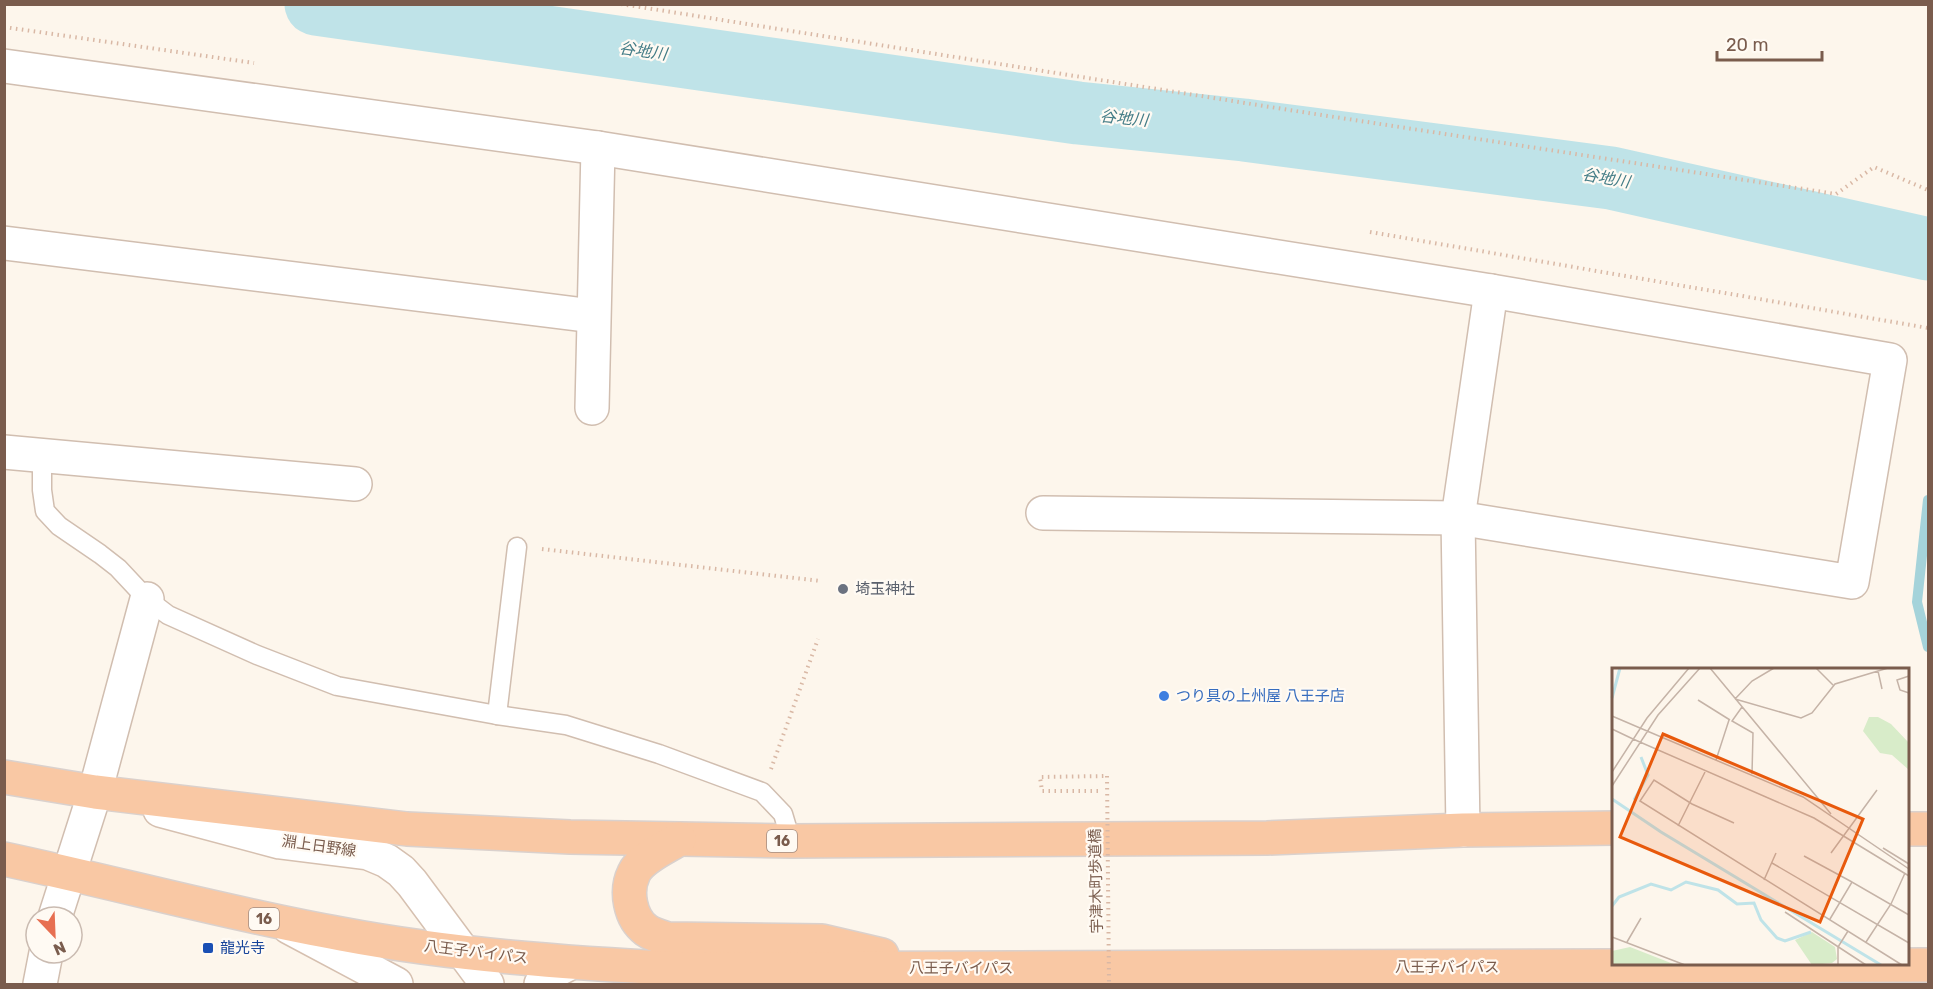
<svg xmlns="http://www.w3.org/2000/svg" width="1933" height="989" font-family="Rubik,'Noto Sans JP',sans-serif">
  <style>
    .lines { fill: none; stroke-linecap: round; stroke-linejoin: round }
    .stream { stroke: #a5d3da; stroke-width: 10 }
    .river { stroke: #bfe3e8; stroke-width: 63 }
    .service-casing { stroke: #d1beb0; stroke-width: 21 }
    .minor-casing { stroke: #d1beb0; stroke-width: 36 }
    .secondary-casing { stroke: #d6c0b0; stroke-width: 36 }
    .trunk-casing { stroke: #dad1cd; stroke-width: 36 }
    .path { stroke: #d9b8a5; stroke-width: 4; stroke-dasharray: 1.5 4.5; stroke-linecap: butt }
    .service { stroke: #fff; stroke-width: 18 }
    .minor { stroke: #fff; stroke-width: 33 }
    .secondary { stroke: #fff; stroke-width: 33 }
    .trunk { stroke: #f9c8a4; stroke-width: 33 }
    .path-bridge { stroke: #d9b8a5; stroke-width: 4; stroke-dasharray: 1.5 4.5; stroke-linecap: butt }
    .worship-dot { fill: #6b7280; stroke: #fffaf3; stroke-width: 2 }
    .shop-dot { fill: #3f7fe0; stroke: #fffaf3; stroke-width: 2 }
    .transit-dot { fill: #1a4fb4; stroke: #fffaf3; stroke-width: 2 }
    .labels { text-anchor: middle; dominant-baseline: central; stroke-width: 4.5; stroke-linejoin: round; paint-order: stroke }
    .shield { fill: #fffaf3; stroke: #a28b7f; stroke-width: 1.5 }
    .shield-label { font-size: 14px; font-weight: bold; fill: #7a5c4d }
    .worship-label { font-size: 15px; fill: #5b616d; stroke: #fffaf3; text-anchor: start }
    .shop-label { font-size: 15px; fill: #366cbe; stroke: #fffaf3; text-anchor: start }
    .street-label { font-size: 15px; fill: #7a5c4d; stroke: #fffaf3 }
    .transit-label { font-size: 15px; fill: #164399; stroke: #fffaf3; text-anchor: start }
    .water-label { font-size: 16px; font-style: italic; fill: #437c86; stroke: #fffaf3 }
    .inset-river { fill: none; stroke: #bfe3e8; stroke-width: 3 }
    .inset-road { fill: none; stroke: #c5b3a7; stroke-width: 1.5 }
    .view { fill: #e8590c; fill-opacity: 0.15; stroke: #e8590c; stroke-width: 3 }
    .inset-edge { fill: none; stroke: #7a5c4d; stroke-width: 3 }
  </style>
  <rect width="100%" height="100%" fill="#fdf6ec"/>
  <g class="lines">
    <polyline class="stream" points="1928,500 1917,602 1928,647"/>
    <polyline class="river" points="316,4 1078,113 1244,130 1611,178 1928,249"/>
    <g class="service-casing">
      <g id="service">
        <polyline points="42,456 42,490 45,511 59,526 100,554 118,568 147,599 168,615 257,655 337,686 497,715 566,725 659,754 762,792 783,814 791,841"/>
        <polyline points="497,715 517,547"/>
      </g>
    </g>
    <g class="minor-casing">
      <g id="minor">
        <polyline points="4,66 598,148 1491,291 1890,360 1852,582 1458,518 1043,513"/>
        <polyline points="4,243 593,316"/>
        <polyline points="592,408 598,148"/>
        <polyline points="4,452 355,484"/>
        <polyline points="1463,830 1458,518 1491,291"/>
        <polyline points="55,917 95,792 147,599"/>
        <polyline points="40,984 46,953"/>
      </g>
    </g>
    <g class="secondary-casing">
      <g id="secondary">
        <polyline points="160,810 280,842 368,853 387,861 401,871 412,883 487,984"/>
        <polyline points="289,927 396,984"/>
        <polyline points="541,984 555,971 570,963"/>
      </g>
    </g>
    <g class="trunk-casing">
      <g id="trunk">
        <polyline points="4,777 95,792 407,829 570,837 791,841 1267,838 1463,830 1614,828"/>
        <polyline points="1908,829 1928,829"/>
        <path d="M679 839C665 848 641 858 634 873 625 891 630 918 646 930 653 935 661 937 668 939L822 941 882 955"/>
        <path d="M4 859C117 883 228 914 341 934 452 955 570 963 683 969L1928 965"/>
      </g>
    </g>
    <g class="path">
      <polyline points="621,4 1302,112 1836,194 1874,167 1928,190"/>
      <polyline points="4,27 254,63"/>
      <polyline points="1370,232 1928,328"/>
      <polyline points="542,549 821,581"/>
      <polyline points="771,769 818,639"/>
      <polyline points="1098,791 1042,791 1040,777 1107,776"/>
    </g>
    <use href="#service" class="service"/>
    <use href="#minor" class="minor"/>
    <use href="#secondary" class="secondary"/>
    <use href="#trunk" class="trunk"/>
    <polyline class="path-bridge" points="1107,776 1109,984"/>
  </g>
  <circle class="worship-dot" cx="843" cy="589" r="6"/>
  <circle class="shop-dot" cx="1164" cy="696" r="6"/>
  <rect class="transit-dot" x="202" y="942" width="12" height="12" rx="3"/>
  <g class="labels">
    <g class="shield">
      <rect x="767" y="830" width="30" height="22" rx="4.5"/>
      <rect x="249" y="908" width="30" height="22" rx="4.5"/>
    </g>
    <g class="shield-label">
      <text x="782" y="841">16</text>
      <text x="264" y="919">16</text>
    </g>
    <g class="worship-label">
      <text x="855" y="589">埼玉神社</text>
    </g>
    <g class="shop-label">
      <text x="1176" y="696">つり具の上州屋 八王子店</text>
    </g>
    <g class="street-label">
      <text transform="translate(319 846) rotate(8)">淵上日野線</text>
      <text transform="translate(1096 881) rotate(-91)">宇津木町歩道橋</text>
      <text transform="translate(476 952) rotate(7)">八王子バイパス</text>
      <text x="1447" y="967">八王子バイパス</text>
      <text x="961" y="968">八王子バイパス</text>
    </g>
    <g class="transit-label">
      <text x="220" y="948">龍光寺</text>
    </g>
    <g class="water-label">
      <text transform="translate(643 51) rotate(8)">谷地川</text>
      <text transform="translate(1124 118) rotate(6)">谷地川</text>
      <text transform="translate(1606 178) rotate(10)">谷地川</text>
    </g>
  </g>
  <g transform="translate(1612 668)">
    <rect width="297" height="297" fill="#fdf6ec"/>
    <path d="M257 49H266L279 56 297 75V102L280 87 268 85 251 63ZM200 264 223 279 225 291 220 295 200 297 183 272ZM18 279 64 297H0V283Z" fill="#d8ecc9"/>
    <path class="inset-river" d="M0 30 8 0M0 131 49 164 269 297M22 132 36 107 29 89M0 238 7 229 39 216 59 222 74 214 106 222 125 236 142 235 149 252 165 270 173 273 199 264"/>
    <path class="inset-road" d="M98 0 219 146M204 0 221 17M266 3 270 21M297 8 285 12 288 22 297 25M123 31 140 13 162 0M123 31 189 50 200 45 223 16 276 0M86 32 118 52M130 39 120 53 141 65 140 106M0 48 28 60M28 60 191 129 297 201M0 61 21 71M21 71 202 150 297 208M104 92 117 52M0 104 35 50 77 0M0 118 46 47 88 0M122 155 80 136 42 112 28 133 290 297M66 158 93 104M271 180 297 196M219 185 265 122M192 188 240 214M160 195 297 275M152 212 164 185M173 244 254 297M218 251 240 214 297 247M0 269 73 297M15 274 29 250M254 274 279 236 293 205M226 297V279L236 263"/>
    <path class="view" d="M51 66 251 151 208 254 8 169Z"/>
    <rect width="297" height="297" class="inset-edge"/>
  </g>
  <rect width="1933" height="989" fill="none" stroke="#7a5c4d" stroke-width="12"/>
  <g transform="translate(54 935) rotate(157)"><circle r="28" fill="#fffaf3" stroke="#cabbb1" stroke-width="1.5"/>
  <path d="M0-4.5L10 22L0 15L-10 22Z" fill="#e76f51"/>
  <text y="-9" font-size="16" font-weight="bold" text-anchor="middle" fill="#7a5c4d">N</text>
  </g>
  <path d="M1717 51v9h105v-9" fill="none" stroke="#7a5c4d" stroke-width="3"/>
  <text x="1726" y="51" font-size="18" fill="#7a5c4d" stroke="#fffaf3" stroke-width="4.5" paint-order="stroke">20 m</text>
</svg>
